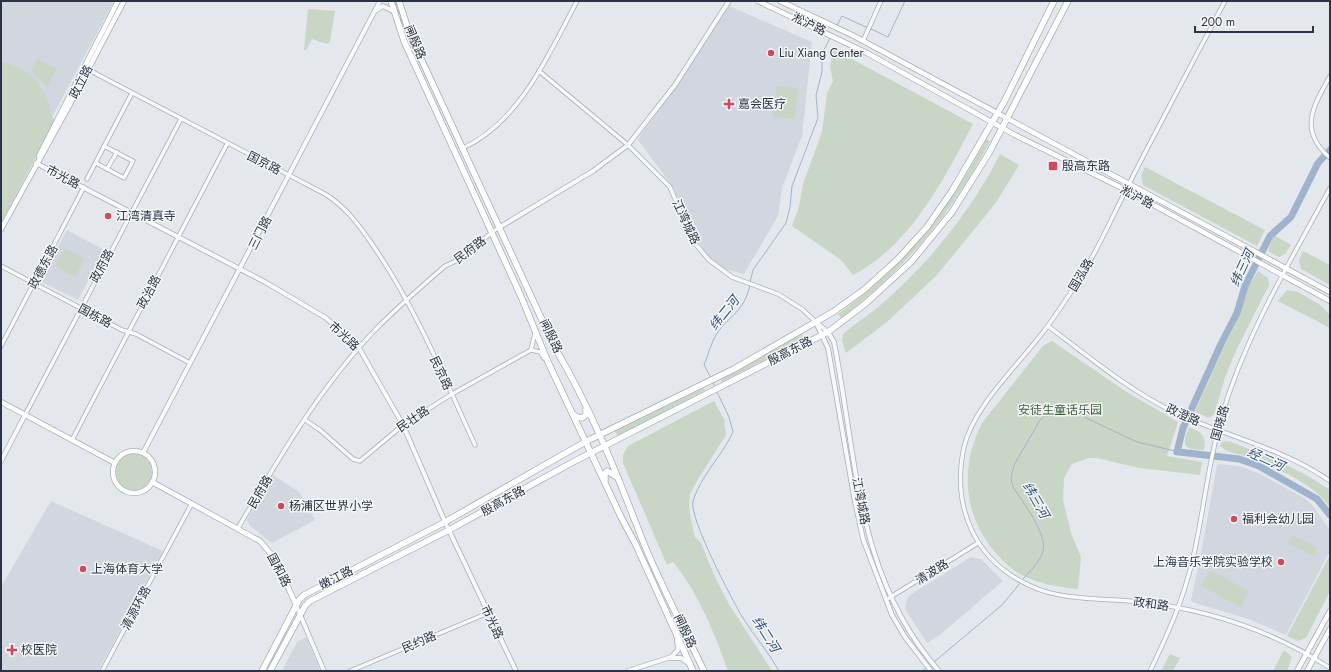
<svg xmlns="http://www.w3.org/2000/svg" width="1331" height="672" font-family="Jost,'Noto Sans SC',sans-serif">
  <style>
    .built { fill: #d2d6de }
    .green { fill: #c9d6c5 }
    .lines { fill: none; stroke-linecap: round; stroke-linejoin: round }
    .stream { stroke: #9fb4cc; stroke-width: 1 }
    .river { stroke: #9fb4cc; stroke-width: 7 }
    .primary-tunnel { stroke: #bfc3cb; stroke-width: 5.5; stroke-dasharray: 5.5 3; stroke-linecap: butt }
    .minor-casing { stroke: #a9aeb7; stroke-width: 5 }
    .tertiary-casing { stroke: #a9aeb7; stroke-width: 5.5 }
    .secondary-casing { stroke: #a9aeb7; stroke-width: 6 }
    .primary-casing { stroke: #a3abb8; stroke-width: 7 }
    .minor { stroke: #f7f8fa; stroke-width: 3.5 }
    .tertiary { stroke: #f7f8fa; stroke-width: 4 }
    .secondary { stroke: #fff; stroke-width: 4.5 }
    .primary { stroke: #fff; stroke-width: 5.5 }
    .poi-dot { fill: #d1495b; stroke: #f4f6f9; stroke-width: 1.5 }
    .labels { text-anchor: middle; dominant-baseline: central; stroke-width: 3; stroke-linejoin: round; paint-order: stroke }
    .street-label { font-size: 12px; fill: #2b3445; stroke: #f4f6f9 }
    .poi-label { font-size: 12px; fill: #2b3445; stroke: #f4f6f9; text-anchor: start }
    .park-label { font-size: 12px; fill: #3f6138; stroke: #f4f6f9 }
    .water-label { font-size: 13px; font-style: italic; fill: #34527a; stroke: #f4f6f9 }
  </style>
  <rect width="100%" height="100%" fill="#e4e7ec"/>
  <g class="built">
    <polygon points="1,1 114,1 52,117 50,115 48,101 42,88 29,75 8,63 1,62"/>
    <polygon points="729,6 812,42 802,136 782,188 778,216 744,274 724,269 708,256 690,229 673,187 638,140 641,134 676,88"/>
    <polygon points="67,230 104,250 78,300 40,281"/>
    <polygon points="1220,464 1243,467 1260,474 1304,498 1313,506 1330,530 1330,551 1286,635 1248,619 1192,602 1191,600 1201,554 1217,465"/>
    <polygon points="273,475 299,492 315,520 272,543 250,526 247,519"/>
    <polygon points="51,501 163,551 98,671 1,671 1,587"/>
    <polygon points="971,557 981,559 1003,581 942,633 927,643 905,609 907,599 910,595"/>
    <polygon points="306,637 320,671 282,671 297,642"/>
  </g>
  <g class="green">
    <polygon points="308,9 335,11 330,42 327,44 312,39 306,50 304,50"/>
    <path d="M833 49 973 124C944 179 911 245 853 275L841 260 792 226 799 207 803 184 822 132 827 93 833 81 830 67Z"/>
    <polygon points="37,59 57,69 47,87 31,71"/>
    <path d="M1 62C21 64 42 82 48 101 51 110 49 113 55 121L1 223Z"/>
    <polygon points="777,86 798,88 795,119 773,117"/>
    <path d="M986 139 990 141C954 211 904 270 841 318L838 314C903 267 950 209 986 139Z"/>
    <path d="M1000 154 1019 165 995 204 936 276 887 322 846 353 842 341 843 334C853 325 866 317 877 308 926 267 971 212 1000 154Z"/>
    <polygon points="1145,167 1265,230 1257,246 1143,185 1141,175"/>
    <polygon points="1274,235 1291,245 1285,254 1279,257 1268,251"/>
    <polygon points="65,248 85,259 75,277 55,266"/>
    <polygon points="1303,251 1330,265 1330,285 1301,269 1299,260"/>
    <polygon points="1258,271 1268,278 1269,285 1234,355 1225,378 1214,414 1209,418 1195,412 1222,351 1237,321 1245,292"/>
    <polygon points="1287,290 1298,292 1320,305 1330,315 1330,328 1278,301"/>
    <polygon points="802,334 805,339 722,382 721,380"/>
    <path d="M1052 341 1125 391 1178 422 1167 456 1202 462 1200 475 1140 468 1096 458H1088L1072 464 1064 478 1063 500 1071 533 1081 557 1078 589C1058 587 1039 584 1022 575 1011 570 1002 560 994 551 963 514 960 466 982 423L1043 346Z"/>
    <polygon points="704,388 705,390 618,437 615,431"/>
    <path d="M714 401 724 419 726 435 697 481 690 494 689 507 691 520 695 537 701 543 715 577 730 606 772 671H728C715 634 698 592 673 562L667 565 623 463V455L628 446Z"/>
    <path d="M1189 427C1201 432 1207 436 1204 450 1184 450 1181 446 1189 427Z"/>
    <path d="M1222 441 1231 442C1266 455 1299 469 1330 490V508C1316 484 1274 467 1249 457 1241 454 1232 454 1225 450L1220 446Z"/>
    <circle cx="134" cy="472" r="18"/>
    <polygon points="1292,535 1318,548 1314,556 1288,543"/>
    <polygon points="1330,555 1330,591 1306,638 1298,641 1287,636"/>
    <polygon points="1210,570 1249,591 1241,607 1201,586"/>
    <polygon points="1284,650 1292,657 1287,671 1273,671"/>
    <polygon points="1170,654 1180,658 1173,671 1161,671"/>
  </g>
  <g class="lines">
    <g class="stream">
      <polyline points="836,27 842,16 868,28"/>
      <polyline points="871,29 888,37 905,1"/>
      <polyline points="750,282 753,270 786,223 790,207 792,186 818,118 816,95 822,72 822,54 830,38"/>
      <path d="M711 378 704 365C708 356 711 342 717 333 731 314 744 312 750 285"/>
      <polyline points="712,381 715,387"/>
      <path d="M717 392 729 417 733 432C722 456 701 475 693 501 689 518 732 600 743 618 754 636 769 652 779 671"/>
      <path d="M1023 579C1030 571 1040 562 1043 551 1048 535 1022 501 1013 487L1011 478 1014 465 1040 420 1047 413 1055 410 1065 408 1137 442 1179 452"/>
      <polyline points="934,662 1002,605 1021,582"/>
      <polyline points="922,671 926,668"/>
    </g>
    <g class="river">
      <polyline points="1177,452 1183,428 1221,344 1237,313 1245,286 1270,236 1291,217 1318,163 1330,150"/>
      <polyline points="1179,452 1239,459 1259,466 1317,499 1330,515"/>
    </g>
    <polyline class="primary-tunnel" points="395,1 404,25"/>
    <g class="minor-casing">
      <g id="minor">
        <path d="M1225 1C1193 62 1160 123 1129 184 1113 215 1099 248 1080 278 1068 297 1055 317 1040 336 1016 367 973 408 964 447 951 508 975 562 1033 587 1063 601 1109 598 1142 602 1209 610 1273 631 1330 668"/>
        <polyline points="863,41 881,1"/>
        <path d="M87 69 325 194C346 207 358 224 372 244 415 306 444 377 475 445"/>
        <polyline points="539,71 628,145 670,187 693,241 709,260 732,277 778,294 802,309 816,322"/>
        <path d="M1330 76C1313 107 1298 130 1330 158"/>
        <path d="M463 148C520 122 549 54 577 1"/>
        <polyline points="96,163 124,178 133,161 104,146"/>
        <polyline points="107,169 117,152"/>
        <polyline points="87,179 132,93"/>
        <polyline points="1,266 122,330 136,334 190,363"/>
        <path d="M1048 326C1089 357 1131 392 1178 414 1229 437 1284 449 1330 481"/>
        <polyline points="1,346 84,187"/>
        <polyline points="531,350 540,352 544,358"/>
        <polyline points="25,415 181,119"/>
        <polyline points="305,420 320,430 353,459 360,461 403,425 452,394 531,350 535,333"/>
        <polyline points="72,440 227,144"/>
        <path d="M238 528C279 458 321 385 378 327 399 306 422 286 445 266L456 261 499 227"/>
        <polyline points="889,598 978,543"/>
        <polyline points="102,671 192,503"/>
        <polyline points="350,671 488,613"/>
        <path d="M1150 671C1168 634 1184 598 1193 558 1204 511 1208 462 1222 415 1246 334 1290 262 1330 188"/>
      </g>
    </g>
    <g class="tertiary-casing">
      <g id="tertiary">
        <polyline points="375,11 383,6 393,11"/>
        <polyline points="36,163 265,282 326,318 359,348 403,425 445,522 516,671"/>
        <polyline points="500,227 593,171 628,145 675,85 729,1"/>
        <path d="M816 322 828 332 834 342C857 459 856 577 939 671"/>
        <polyline points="817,325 828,348 854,497 863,539 892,615 905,637 931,671"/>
        <polyline points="143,453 380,1"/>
        <polyline points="1,461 25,415"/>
        <polyline points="296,605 324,671"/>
        <polyline points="671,658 681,658 688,663"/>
        <polyline points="628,671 671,657 678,650 677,640"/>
      </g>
    </g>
    <g class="secondary-casing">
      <g id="secondary">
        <polyline points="758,1 867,53 1015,135 1126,190 1330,301"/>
        <polyline points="780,1 854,36 1330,292"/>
        <polyline points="39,156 118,1"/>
        <polyline points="1,229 69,106 124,1"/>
        <polyline points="1,402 115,463"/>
        <circle cx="134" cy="472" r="21"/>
        <polyline points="152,482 260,541 276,560 296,605"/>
        <polyline points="1297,671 1330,611"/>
        <polyline points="1307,671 1330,629"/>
      </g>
    </g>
    <g class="primary-casing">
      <g id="primary">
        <polyline points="391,1 404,41 520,294 548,362 621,517 636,545 693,671"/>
        <path d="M399 1 408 29 423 63 555 348C591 408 617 474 642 539 660 584 683 627 704 671"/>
        <polyline points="573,414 577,417 582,418 586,415 586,409"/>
        <polyline points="605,480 605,473 607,471 618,478"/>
        <polyline points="262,671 299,600 304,595 445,522 585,442 734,369 833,312 865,289 898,259 927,227 952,191 1004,102 1054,1"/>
        <polyline points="270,671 305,606 310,601 449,530 573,462 828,332 865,304 911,262 952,212 989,153 1068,1"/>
      </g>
    </g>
    <use href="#minor" class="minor"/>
    <use href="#tertiary" class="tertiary"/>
    <use href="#secondary" class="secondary"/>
    <use href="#primary" class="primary"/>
  </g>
  <g class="poi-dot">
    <circle cx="771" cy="53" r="4"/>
    <path d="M727 98h4v4h4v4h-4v4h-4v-4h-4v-4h4z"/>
    <rect x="1048" y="161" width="10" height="10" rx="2"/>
    <circle cx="108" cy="216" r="4"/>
    <circle cx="281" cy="506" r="4"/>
    <circle cx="1234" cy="519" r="4"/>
    <circle cx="1281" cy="562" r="4"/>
    <circle cx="83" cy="569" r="4"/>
    <path d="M10 644h4v4h4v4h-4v4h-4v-4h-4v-4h4z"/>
  </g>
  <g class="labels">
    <g class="street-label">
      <text transform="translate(809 24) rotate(26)">淞沪路</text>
      <text transform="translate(415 42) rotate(67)">闸殷路</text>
      <text transform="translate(81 82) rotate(-63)">政立路</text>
      <text transform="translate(264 163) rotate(27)">国京路</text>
      <text transform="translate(63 177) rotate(28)">市光路</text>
      <text transform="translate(1137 197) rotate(28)">淞沪路</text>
      <text transform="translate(686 222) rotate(65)">江湾城路</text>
      <text transform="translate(260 233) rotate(-63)">三门路</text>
      <text transform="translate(470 250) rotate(-37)">民府路</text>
      <text transform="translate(102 266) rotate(-62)">政府路</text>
      <text transform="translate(43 267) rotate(-62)">政德东路</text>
      <text transform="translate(1081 275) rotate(-59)">国泓路</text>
      <text transform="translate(149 292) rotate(-62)">政治路</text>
      <text transform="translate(95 316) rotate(28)">国栋路</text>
      <text transform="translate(344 336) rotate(43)">市光路</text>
      <text transform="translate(551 336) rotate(64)">闸殷路</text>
      <text transform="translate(790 351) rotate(-27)">殷高东路</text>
      <text transform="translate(441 373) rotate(65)">民京路</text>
      <text transform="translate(1183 415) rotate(24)">政澄路</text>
      <text transform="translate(413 419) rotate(-34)">民壮路</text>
      <text transform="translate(1220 423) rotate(-74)">国晓路</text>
      <text transform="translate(260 492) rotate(-60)">民府路</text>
      <text transform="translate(503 501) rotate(-29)">殷高东路</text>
      <text transform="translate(861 501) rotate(79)">江湾城路</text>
      <text transform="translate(279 570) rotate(62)">国和路</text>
      <text transform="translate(932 572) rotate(-32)">清波路</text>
      <text transform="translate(336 578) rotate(-27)">嫩江路</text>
      <text transform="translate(1151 604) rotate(7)">政和路</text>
      <text transform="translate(136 608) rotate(-62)">清源环路</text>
      <text transform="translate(492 622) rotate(65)">市光路</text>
      <text transform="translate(685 631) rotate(65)">闸殷路</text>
      <text transform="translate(419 642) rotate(-23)">民约路</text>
    </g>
    <g class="poi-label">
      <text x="779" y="53">Liu Xiang Center</text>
      <text x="738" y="104">嘉会医疗</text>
      <text x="1062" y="166">殷高东路</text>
      <text x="116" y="216">江湾清真寺</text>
      <text x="289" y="506">杨浦区世界小学</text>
      <text x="1242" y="519">福利会幼儿园</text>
      <text x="1273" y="562" text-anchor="end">上海音乐学院实验学校</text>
      <text x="91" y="569">上海体育大学</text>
      <text x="21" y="650">校医院</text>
    </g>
    <g class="park-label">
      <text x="1060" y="410">安徒生童话乐园</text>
    </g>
    <g class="water-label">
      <text transform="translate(1242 268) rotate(-65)">纬三河</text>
      <text transform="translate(724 313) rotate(-51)">纬二河</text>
      <text transform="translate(1266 459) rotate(24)">经二河</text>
      <text transform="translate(1036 500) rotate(60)">纬三河</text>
      <text transform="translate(766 634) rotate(58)">纬二河</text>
    </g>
  </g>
  <rect width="1331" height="672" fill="none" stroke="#2b3445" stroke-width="4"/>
  <path d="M1195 26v6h118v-6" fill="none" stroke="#2b3445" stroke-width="2"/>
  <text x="1201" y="26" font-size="12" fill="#2b3445" stroke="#f4f6f9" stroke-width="3" paint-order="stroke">200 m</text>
</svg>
